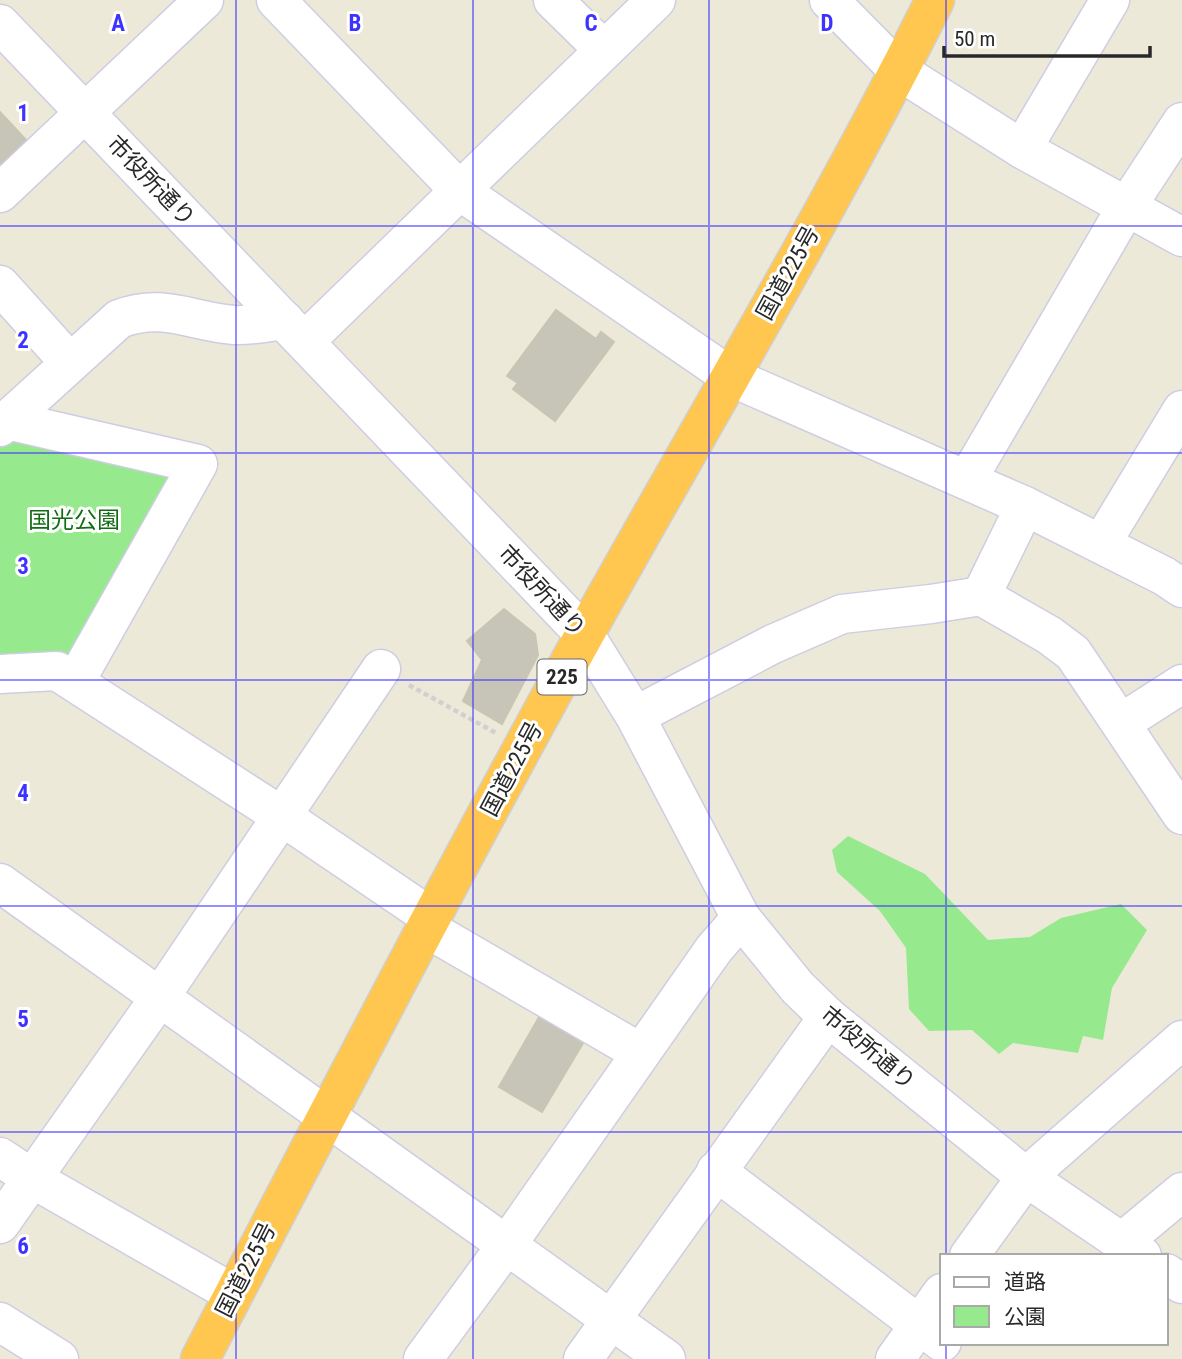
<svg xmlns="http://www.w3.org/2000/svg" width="1182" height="1359" font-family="'Roboto Condensed','Noto Sans JP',sans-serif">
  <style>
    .green { fill: #96ea8d }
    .building { fill: #c7c5b8; stroke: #c8c5b1; stroke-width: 2 }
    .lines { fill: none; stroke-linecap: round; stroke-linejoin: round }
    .minor-casing { stroke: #cecde3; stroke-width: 41 }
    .highway-casing { stroke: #d0d0d0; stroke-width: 41 }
    .path { stroke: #d0d0d0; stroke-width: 4.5; stroke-dasharray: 5 3.5; stroke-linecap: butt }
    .minor { stroke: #fff; stroke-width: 38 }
    .highway { stroke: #ffc650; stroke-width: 38 }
    .grid { fill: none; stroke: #3d32ff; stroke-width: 2; stroke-opacity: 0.55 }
    .labels { text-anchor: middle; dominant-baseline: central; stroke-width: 6; stroke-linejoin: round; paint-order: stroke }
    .shield { fill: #fff; stroke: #686868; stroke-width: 2 }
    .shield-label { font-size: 21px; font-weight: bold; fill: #282828 }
    .street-label { font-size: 23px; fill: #282828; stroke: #fff }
    .park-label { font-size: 23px; fill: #116c14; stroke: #fff }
    .grid-label { font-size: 23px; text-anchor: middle; font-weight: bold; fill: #3d32ff; stroke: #fff; stroke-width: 6; stroke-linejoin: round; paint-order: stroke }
  </style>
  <rect width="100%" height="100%" fill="#ede9d8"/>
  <g class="green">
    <polygon points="21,432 186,469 76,664 0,656 0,446"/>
    <polygon points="848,836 925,874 988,940 1030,937 1061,918 1121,904 1147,930 1112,988 1103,1040 1083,1036 1078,1053 1013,1043 999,1054 972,1030 929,1031 909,1009 906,948 880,911 837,872 832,850"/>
  </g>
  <g class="building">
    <polygon points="0,112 27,141 0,166"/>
    <polygon points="556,310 596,339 601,332 614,342 555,421 513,389 518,383 507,376"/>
    <polygon points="504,609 535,634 538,655 502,724 463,701 482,660 467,641"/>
    <polygon points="542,1012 586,1038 542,1112 499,1087"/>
  </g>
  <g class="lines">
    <g class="minor-casing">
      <g id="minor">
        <polyline points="276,0 460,191 731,377 1025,506 1164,576 1182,588"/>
        <polyline points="553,0 604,50"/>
        <polyline points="829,0 899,71 1022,149 1182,237"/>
        <polyline points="0,24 585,635 635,716 741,918 798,988 828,1017 1026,1177 1142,1256"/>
        <polyline points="1022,149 1110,0"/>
        <polyline points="0,193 204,0"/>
        <polyline points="0,285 70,363"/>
        <polyline points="305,341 656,0"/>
        <polyline points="7,420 198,464 75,682"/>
        <path d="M0 427 119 319C164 302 191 322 234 325 250 326 268 322 284 320"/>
        <polyline points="967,480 1127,206 1182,122"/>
        <polyline points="1101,544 1182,410"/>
        <polyline points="981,596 1025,506"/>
        <polyline points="0,674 57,671 283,817 432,918"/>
        <polyline points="635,716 773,644 842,614 931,604 981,596 1049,635 1073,653 1182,815"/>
        <polyline points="1121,723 1182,684"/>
        <polyline points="0,883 666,1359"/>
        <polyline points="426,928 641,1053"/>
        <polyline points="0,1157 33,1179 234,1294"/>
        <polyline points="716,1171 942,1342"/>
        <polyline points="0,1224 160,997 381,669"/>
        <polyline points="1122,1242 1182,1192"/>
        <polyline points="969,1256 1026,1177 1182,1040"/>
        <polyline points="1166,1273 1182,1284"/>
        <polyline points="0,1322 59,1359"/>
        <polyline points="423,1359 506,1246 714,949 741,918"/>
        <polyline points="583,1359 828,1017"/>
        <polyline points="895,1359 942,1293"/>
      </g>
    </g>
    <g class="highway-casing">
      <path id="highway" d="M200 1359C327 1116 453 872 586 632 703 422 827 215 935 0"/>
    </g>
    <polyline class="path" points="409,685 496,733"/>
    <use href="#minor" class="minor"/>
    <use href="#highway" class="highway"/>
  </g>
  <path class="grid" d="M236 0V1359M473 0V1359M709 0V1359M946 0V1256M0 226H1182M0 453H1182M0 680H1182M0 906H1182M0 1132H1182M946 1343V1359"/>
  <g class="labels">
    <rect class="shield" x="537.5" y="659.5" width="49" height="35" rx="5"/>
    <g class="shield-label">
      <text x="562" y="677">225</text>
    </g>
    <g class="street-label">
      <text transform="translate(151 181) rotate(46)">市役所通り</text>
      <text transform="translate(788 273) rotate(-61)">国道225号</text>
      <text transform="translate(542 591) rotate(47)">市役所通り</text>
      <text transform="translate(512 769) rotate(-62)">国道225号</text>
      <text transform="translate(868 1048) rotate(40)">市役所通り</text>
      <text transform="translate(246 1270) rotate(-63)">国道225号</text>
    </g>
    <g class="park-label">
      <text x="74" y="520">国光公園</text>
    </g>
  </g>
  <g class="grid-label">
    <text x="118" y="31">A</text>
    <text x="355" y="31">B</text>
    <text x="591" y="31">C</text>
    <text x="827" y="31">D</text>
    <text x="23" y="121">1</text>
    <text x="23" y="348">2</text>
    <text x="23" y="574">3</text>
    <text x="23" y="801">4</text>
    <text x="23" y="1027">5</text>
    <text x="23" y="1254">6</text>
  </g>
  <rect x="940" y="1254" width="228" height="91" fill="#ffffff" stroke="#a9a9a9" stroke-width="2"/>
  <rect x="954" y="1277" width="35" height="10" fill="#ffffff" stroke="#a9a9a9" stroke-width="2"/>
  <text x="1004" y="1289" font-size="21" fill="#282828">道路</text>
  <rect x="954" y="1306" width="35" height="21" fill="#96ea8d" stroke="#a9a9a9" stroke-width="2"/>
  <text x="1004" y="1324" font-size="21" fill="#282828">公園</text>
  <path d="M944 46v10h206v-10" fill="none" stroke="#282828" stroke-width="3.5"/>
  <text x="954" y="46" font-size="21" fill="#282828" stroke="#ffffff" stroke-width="5" paint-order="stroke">50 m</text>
</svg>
